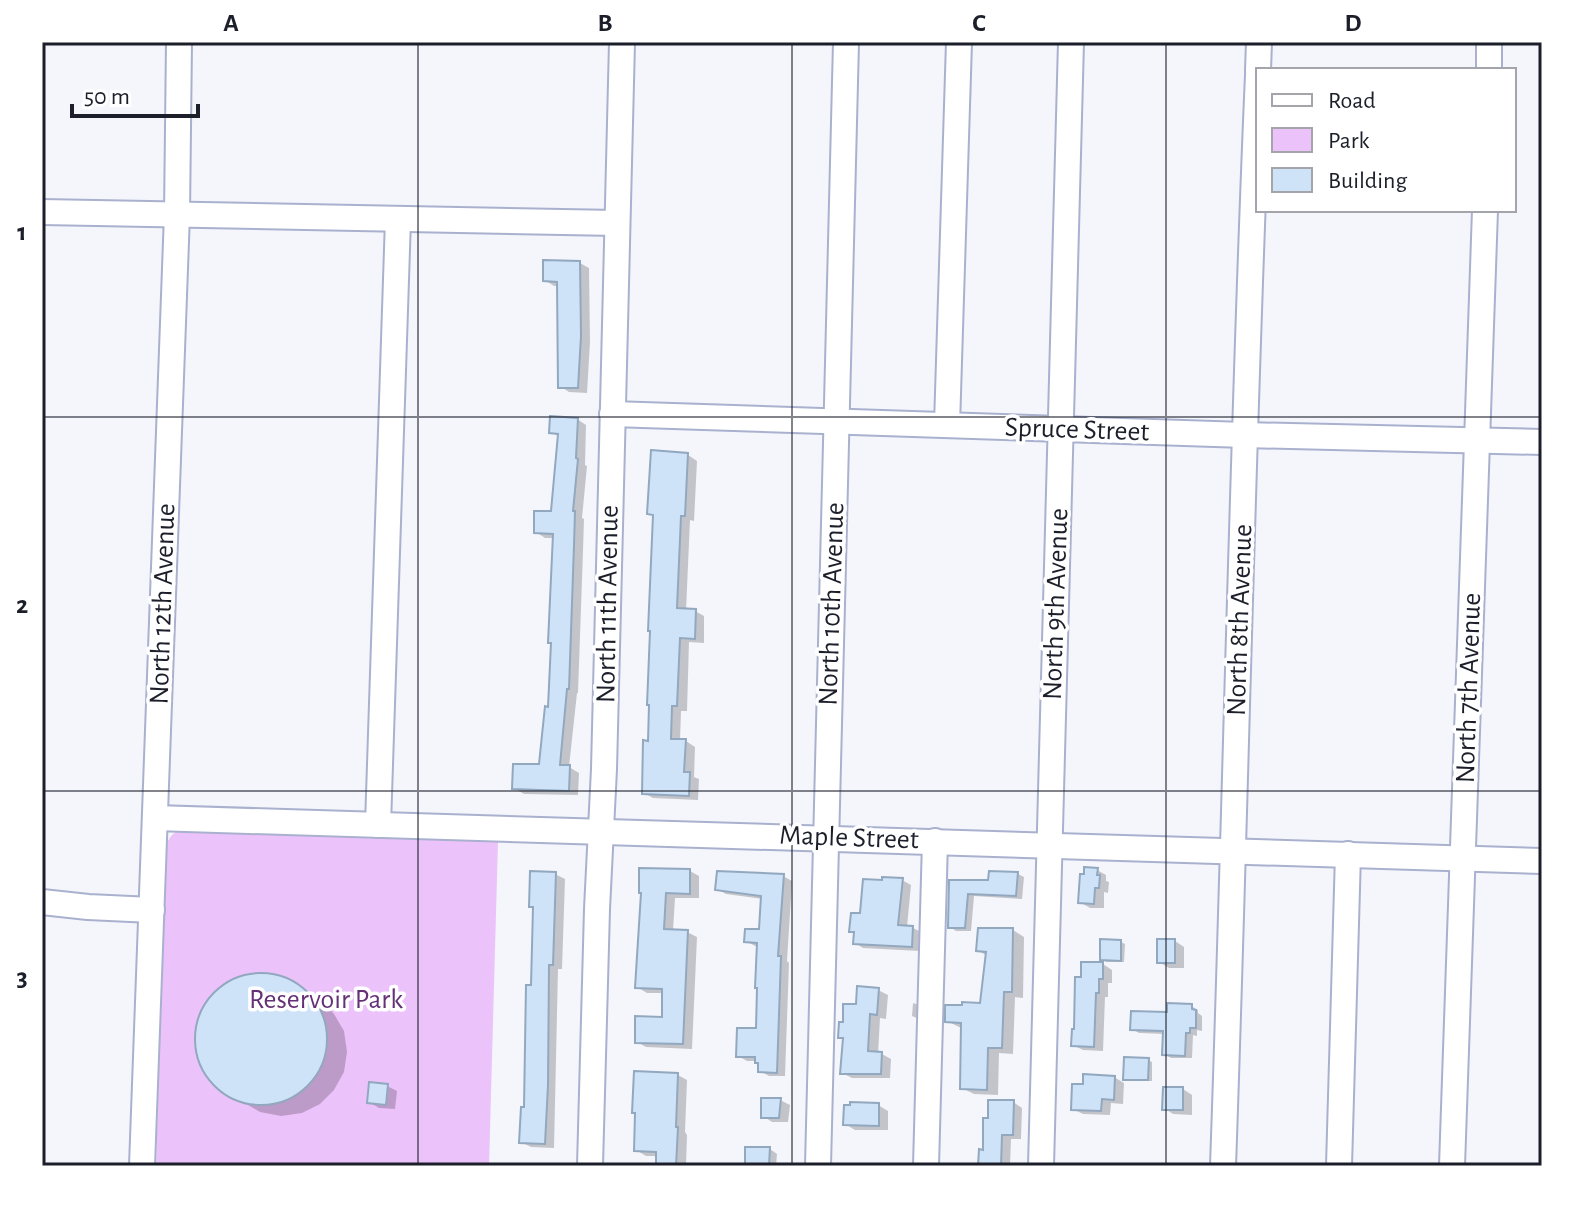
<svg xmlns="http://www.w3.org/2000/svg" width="1584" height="1208" font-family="'Alegreya Sans',sans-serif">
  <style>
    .green { fill: #ecc2fb }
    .shadow { fill: #0003 }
    .building { fill: #cfe3f8; stroke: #92a8bf; stroke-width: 2 }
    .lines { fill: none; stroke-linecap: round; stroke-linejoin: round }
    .minor-casing { stroke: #a9b1ce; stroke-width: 28 }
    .minor { stroke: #fff; stroke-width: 24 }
    .grid { fill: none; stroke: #1c1f2a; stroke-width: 2; stroke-opacity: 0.55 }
    .labels { text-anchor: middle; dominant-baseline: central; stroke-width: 7; stroke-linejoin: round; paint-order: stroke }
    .street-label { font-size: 28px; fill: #1c1f2a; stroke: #fff }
    .park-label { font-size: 28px; fill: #653176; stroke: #fff }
    .neatline { fill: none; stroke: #1c1f2a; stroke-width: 3 }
    .grid-label { font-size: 26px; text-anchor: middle; font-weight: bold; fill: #1c1f2a }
  </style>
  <rect width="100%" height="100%" fill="#f4f6fc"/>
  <path class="green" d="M179 831 498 841 489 1166H156L165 849C168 840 170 834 179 831Z"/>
  <g class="shadow">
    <polygon points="580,263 589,268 590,342 587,393 569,392 560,386 559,286 554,286 545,280"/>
    <polygon points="577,419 586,425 585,465 587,466 582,518 584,519 583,551 578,693 577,693 569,767 579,773 578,795 524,794 514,788 541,766 550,709 555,538 545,538 536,532 553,513 560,437 551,432"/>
    <polygon points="688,455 697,461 694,521 690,520 686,611 695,611 704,616 704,643 689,642 687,711 681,711 680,741 686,741 695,747 694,777 699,779 698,800 653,798 644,793 650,743 655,517 649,513"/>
    <polygon points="1097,870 1106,875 1106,881 1109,882 1108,893 1104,892 1104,908 1090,908 1080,902"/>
    <polygon points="690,871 699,876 699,898 675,898 673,931 687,932 697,937 692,1049 646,1047 637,1042 664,1019 664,993 647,993 637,987 643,892"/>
    <polygon points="555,874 565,879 562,969 558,969 554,1148 531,1147 521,1142 526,1109 533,987 535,908 531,906"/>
    <polygon points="1018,874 1024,877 1022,899 974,896 971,931 956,931 950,927 951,882 990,882"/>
    <polygon points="783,876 792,881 787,961 789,963 785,1076 769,1076 760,1071 760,1064 757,1061 747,1061 738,1056 758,1030 759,946 755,946 746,941 760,931 763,899 726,894 717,889"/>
    <polygon points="902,880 911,885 907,927 913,928 921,932 920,951 863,948 855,943 855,934 851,931 862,915"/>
    <polygon points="1013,930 1024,937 1023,998 1015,997 1013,1054 999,1053 998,1095 974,1094 962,1088 963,1028 959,1027 947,1021 982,1005 987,956 978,950"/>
    <polygon points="1175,941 1184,947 1184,968 1169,968 1159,962"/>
    <polygon points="1121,942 1125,944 1124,962 1106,962 1102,959"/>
    <polygon points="1103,964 1112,970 1112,983 1108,983 1108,997 1105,997 1103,1051 1083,1050 1073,1045 1082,979"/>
    <polygon points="259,975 280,978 320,999 334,1014 344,1031 347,1052 344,1072 334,1090 320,1104 302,1113 281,1116 260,1112 219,1088 205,1071 197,1051 197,1028 204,1008 218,991 237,979"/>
    <polygon points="878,990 888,995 886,1019 880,1018 878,1054 882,1054 891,1059 890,1078 852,1078 842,1073 845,1039 840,1037 845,1024 858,1006"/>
    <polygon points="913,1003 919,1005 919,1019 912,1016"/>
    <polygon points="1191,1006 1198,1010 1198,1013 1202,1016 1202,1031 1197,1030 1197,1036 1193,1035 1192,1058 1171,1058 1164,1054 1165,1034 1139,1033 1132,1029"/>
    <polygon points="1148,1060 1152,1062 1152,1081 1129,1081 1125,1079"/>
    <polygon points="678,1075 687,1080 685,1132 687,1135 686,1166 658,1166 658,1156 646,1156 636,1150"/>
    <polygon points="1114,1077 1124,1083 1123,1104 1111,1103 1110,1115 1083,1114 1073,1109"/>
    <polygon points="387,1086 397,1091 395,1109 379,1108 369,1102"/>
    <polygon points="1183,1089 1192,1095 1192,1115 1173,1114 1164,1108"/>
    <polygon points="780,1100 790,1105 788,1122 772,1122 763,1116"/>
    <polygon points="1013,1102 1022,1108 1021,1139 1011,1139 1010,1166 980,1166 985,1152"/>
    <polygon points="878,1105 888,1111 888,1130 855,1130 845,1124 851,1107"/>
    <polygon points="770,1149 777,1154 776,1166 747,1166"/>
  </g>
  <g class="building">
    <polygon points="543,260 580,261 581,336 578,388 558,388 557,282 543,281"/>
    <polygon points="550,416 578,418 576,458 578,459 573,511 575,511 574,545 569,689 567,689 560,765 570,765 569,791 512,789 513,764 539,764 545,706 548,707 551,643 548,643 553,534 534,533 534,511 551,511 558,434 549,433"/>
    <polygon points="651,450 688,453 685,516 681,516 677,608 696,609 695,639 680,638 677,706 672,706 671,739 686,739 684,772 690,772 689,796 642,794 643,740 648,741 649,705 647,705 650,631 648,631 653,515 647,514"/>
    <polygon points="1084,867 1098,868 1097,875 1100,875 1099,888 1095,888 1094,904 1078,903 1080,874 1084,874"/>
    <polygon points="639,868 690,869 690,894 666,893 664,929 688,930 683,1044 635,1043 635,1016 662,1017 662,989 635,988 641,893 639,893"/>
    <polygon points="530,871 556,872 553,965 549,965 548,1085 545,1144 519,1143 521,1107 524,1107 526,985 531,985 533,907 529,907"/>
    <polygon points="717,871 784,874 778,956 781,956 777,1073 758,1072 758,1063 755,1063 755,1057 736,1057 737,1028 756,1028 757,988 755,988 757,943 744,942 745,929 759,929 761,896 715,890"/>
    <polygon points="989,871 1018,872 1016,896 968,894 965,928 948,928 949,880 988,880"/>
    <polygon points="882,877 903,878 898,925 913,926 912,947 853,944 854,932 849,932 851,913 860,913 863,879 882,880"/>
    <polygon points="978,928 1013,928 1012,992 1004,992 1002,1048 988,1048 987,1090 960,1089 961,1023 945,1022 945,1005 962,1005 962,1002 980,1003 986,952 976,951"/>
    <polygon points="1100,939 1121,940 1121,961 1100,960"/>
    <rect x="1157" y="939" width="18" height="24"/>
    <polygon points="1081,962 1103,962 1103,979 1099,979 1099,993 1096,993 1094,1047 1071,1046 1072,1029 1074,1029 1075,977 1081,977"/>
    <circle cx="261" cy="1039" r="66"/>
    <polygon points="857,986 879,988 877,1015 870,1014 868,1051 882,1052 881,1074 840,1074 843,1038 838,1038 839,1022 843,1022 843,1004 856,1004"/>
    <polygon points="1167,1003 1192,1004 1192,1009 1196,1010 1196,1028 1190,1028 1190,1033 1186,1033 1185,1056 1162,1055 1163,1031 1130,1030 1131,1011 1167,1012"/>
    <polygon points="1124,1057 1149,1058 1148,1080 1123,1080"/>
    <polygon points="634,1071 678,1073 676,1127 678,1127 676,1166 656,1166 656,1152 634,1151 635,1113 632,1113"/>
    <polygon points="1083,1074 1115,1076 1114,1100 1102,1099 1101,1111 1071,1110 1072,1084 1083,1084"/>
    <polygon points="369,1082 388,1084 386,1105 367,1103"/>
    <polygon points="1163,1087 1183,1087 1183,1110 1162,1110"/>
    <polygon points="761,1098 781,1098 779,1118 761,1118"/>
    <polygon points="988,1100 1014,1100 1013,1135 1002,1135 1001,1166 978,1166 979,1149 983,1150 983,1118 988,1118"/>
    <polygon points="850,1102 879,1103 879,1126 843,1125 844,1105 850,1105"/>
    <polygon points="745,1147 770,1147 769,1166 745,1166"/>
  </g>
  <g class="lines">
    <g class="minor-casing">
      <g id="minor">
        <polyline points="1258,70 1259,42"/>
        <polyline points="1489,70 1489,42"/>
        <polyline points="42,212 617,223"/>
        <polyline points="612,414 1245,435 1542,442"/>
        <polyline points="947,425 959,42"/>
        <polyline points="155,818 1542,861"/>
        <polyline points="378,825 398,219"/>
        <polyline points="42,902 88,907 152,910"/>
        <polyline points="142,1166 177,214 179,42"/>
        <polyline points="590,1166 597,909 604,769 622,42"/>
        <polyline points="818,1166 846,42"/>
        <polyline points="926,1166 935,841"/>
        <polyline points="1041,1166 1071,42"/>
        <path d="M1223 1166C1236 802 1242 438 1258 75"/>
        <polyline points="1339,1166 1348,854"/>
        <polyline points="1452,1166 1485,210"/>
      </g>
    </g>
    <use href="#minor" class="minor"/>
  </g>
  <path class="grid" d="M418 42V1166M792 42V1166M1166 42V1166M42 417H1542M42 791H1542"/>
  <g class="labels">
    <g class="street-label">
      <text transform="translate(1077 430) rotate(2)">Spruce Street</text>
      <text transform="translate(163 604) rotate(-88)">North 12th Avenue</text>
      <text transform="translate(608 604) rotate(-89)">North 11th Avenue</text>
      <text transform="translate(832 604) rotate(-88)">North 10th Avenue</text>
      <text transform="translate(1056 604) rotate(-88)">North 9th Avenue</text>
      <text transform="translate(1240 620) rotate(-88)">North 8th Avenue</text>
      <text transform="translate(1469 688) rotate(-88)">North 7th Avenue</text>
      <text transform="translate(849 838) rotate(2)">Maple Street</text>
    </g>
    <g class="park-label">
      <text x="326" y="1000">Reservoir Park</text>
    </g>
  </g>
  <rect width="1584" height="1208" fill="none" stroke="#ffffff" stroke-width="88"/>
  <rect x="1256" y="68" width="260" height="144" fill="#ffffff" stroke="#a4a5aa" stroke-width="2"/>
  <rect x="1272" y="94" width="40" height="12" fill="#ffffff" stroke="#a4a5aa" stroke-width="2"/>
  <text x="1328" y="108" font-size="24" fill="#1c1f2a">Road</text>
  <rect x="1272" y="128" width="40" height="24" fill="#ecc2fb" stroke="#a4a5aa" stroke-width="2"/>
  <text x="1328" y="148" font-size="24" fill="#1c1f2a">Park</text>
  <rect x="1272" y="168" width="40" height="24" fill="#cfe3f8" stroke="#a4a5aa" stroke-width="2"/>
  <text x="1328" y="188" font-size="24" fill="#1c1f2a">Building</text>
  <path d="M72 104v12h126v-12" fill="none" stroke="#1c1f2a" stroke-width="4"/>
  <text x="84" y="104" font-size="24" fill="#1c1f2a" stroke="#ffffff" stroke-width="6" paint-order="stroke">50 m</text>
  <rect x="44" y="44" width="1496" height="1120" class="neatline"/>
  <g class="grid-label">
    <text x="231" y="31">A</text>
    <text x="605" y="31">B</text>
    <text x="979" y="31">C</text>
    <text x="1353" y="31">D</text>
    <text x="22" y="240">1</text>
    <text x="22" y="613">2</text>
    <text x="22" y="986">3</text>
  </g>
</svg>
